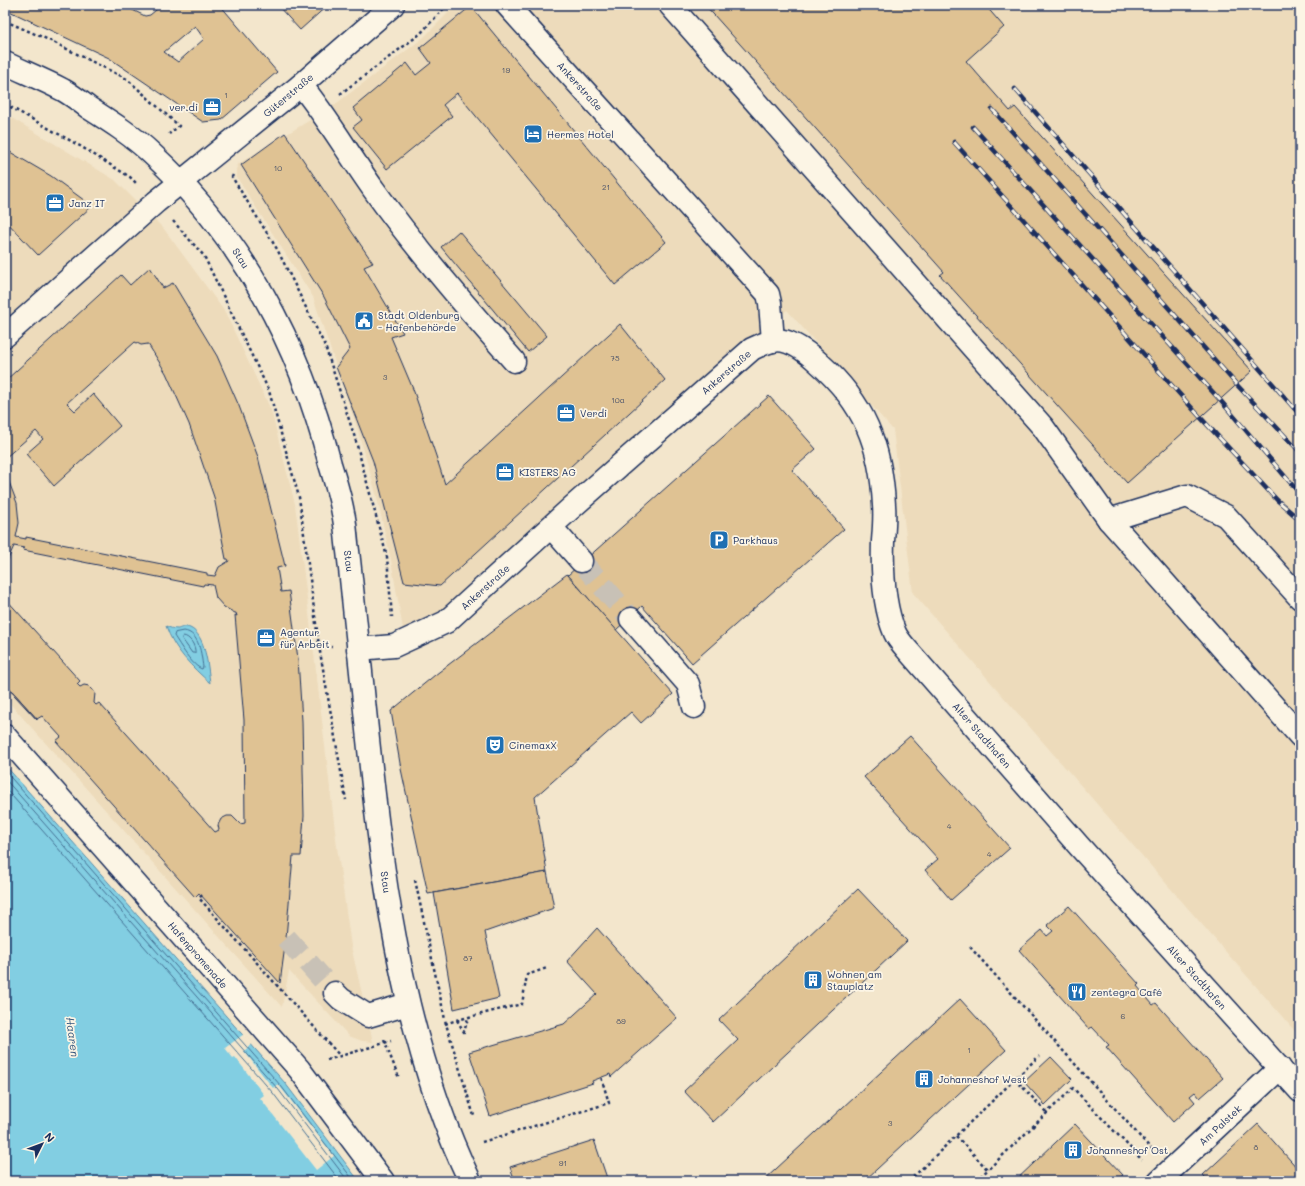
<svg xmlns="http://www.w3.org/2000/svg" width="1305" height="1186" font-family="Mali,sans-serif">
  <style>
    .built { fill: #eddbbb; fill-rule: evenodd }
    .water { fill: #82cee2; stroke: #598ead }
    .pier { fill: #f3e6cc }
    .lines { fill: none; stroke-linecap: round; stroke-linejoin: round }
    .shore { stroke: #446f93; stroke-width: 1 }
    .building { fill: #dfc293; stroke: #1b2f5e; fill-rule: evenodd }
    .minor-tunnel { stroke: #c8c1b6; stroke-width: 22; stroke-dasharray: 22 11; stroke-linecap: butt }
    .minor-casing { stroke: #1b2f5e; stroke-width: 25 }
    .path { stroke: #1b2f5e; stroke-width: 2.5; stroke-dasharray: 3 3; stroke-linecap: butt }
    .minor { stroke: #fcf5e5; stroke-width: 22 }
    .rail-casing { stroke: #1b2f5e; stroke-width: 4.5 }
    .rail { stroke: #fcf5e5; stroke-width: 3; stroke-dasharray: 9; stroke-linecap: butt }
    .labels { text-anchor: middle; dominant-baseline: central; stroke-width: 3.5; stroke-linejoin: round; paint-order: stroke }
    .number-label { font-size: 8px; fill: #4c546b }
    .street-label { font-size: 10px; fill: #1b2f5e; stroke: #fcf5e5 }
    .poi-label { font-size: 10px; fill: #1b2f5e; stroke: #fcf5e5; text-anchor: start }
    .water-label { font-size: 11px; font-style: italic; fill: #35577f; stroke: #fcf5e5 }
  </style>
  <rect width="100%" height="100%" fill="#f3e6cc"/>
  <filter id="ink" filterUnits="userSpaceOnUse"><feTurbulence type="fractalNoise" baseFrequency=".025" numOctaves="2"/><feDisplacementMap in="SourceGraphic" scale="8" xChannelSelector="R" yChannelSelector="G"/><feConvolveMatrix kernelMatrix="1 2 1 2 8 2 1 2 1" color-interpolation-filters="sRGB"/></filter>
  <g filter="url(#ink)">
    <g class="built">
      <polygon points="456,5 1300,5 1300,1037 913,593 893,430 787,310 569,510 405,641 391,560 376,493 358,431 313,297 236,176 238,164 333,106 423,38"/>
      <path d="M5 114 115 180 164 229 225 312 271 410 295 504 313 645 337 847 351 946 373 1042 362 1041 349 1036 289 971 282 1007 5 698ZM166 626 177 629 183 626 190 628 193 668 179 651 169 635Z"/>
    </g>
    <g class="water">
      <path d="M166 626C169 628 174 629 178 629 183 627 185 626 190 628 206 635 208 668 210 683 192 667 174 650 166 626Z"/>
      <polygon points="5,765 285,1083 359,1181 5,1181"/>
    </g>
    <polygon class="pier" points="244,1034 252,1044 244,1051 273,1088 278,1084 334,1156 316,1170 260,1098 264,1095 235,1057 233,1058 225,1048"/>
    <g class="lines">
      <g class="shore">
        <path d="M184 631C200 633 201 654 203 667L202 669C192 666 180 645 174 636L175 633Z"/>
        <path d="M183 636C190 636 196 647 195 653H192L182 639Z"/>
        <polyline points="5,771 281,1086 354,1181"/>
        <polyline points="5,779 278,1089 348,1181"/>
        <polyline points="5,788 273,1093 340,1181"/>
      </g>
    </g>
    <g class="building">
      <path d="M5 5H122L145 16 150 15 162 5H220L277 72 221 120 203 122 109 58 5 9ZM195 26 204 39 178 62 164 52Z"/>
      <polygon points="277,5 328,5 300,30"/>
      <polygon points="705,5 985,5 1004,27 966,61 1010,111 1015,107 1252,371 1127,483 940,275 944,272"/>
      <polygon points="471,6 666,242 615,285 457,93 443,105 452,116 387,169 353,127 362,120 353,108 407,63 416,75 431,63 420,48"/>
      <polygon points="285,133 373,263 364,267 403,333 391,337 413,389 436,456 445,484 620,324 665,380 440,586 404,582 373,461 336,367 350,349 324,297 241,165"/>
      <polygon points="5,149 51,176 92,206 38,255 5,220"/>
      <polygon points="459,231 547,336 528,352 441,247"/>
      <polygon points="150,267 163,288 173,283 217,356 239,406 258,457 285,566 277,568 281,592 289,591 298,659 302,721 304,816 301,856 293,856 286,938 280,983 199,893 195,897 56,741 61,737 42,716 37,719 5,683 5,598 80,681 77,684 80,687 84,685 89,686 92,689 95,693 94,703 96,705 99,703 215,832 219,830 218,825 221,819 227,816 232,816 240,824 245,823 244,720 235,615 237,616 236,613 235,613 224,607 216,598 213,585 204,584 203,586 23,550 24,548 14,546 5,566 5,477 9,482 17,503 19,523 16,537 26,539 26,537 207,573 207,575 215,576 219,567 229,561 228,559 226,559 214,497 189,424 166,373 148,344 141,345 135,342 67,403 75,411 93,394 120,426 54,486 26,454 43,439 36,431 5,458 5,381 121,275 130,285"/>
      <polygon points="769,396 816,449 792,470 844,529 692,663 642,606 616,630 568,575"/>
      <polygon points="567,574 673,694 641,723 631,712 535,797 547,872 428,894 401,769 391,711 435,675"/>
      <polygon points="5,683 37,719 37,720 5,685"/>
      <polygon points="910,736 1010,848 951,900 925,870 938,859 864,777"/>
      <polygon points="547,872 554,908 485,932 499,998 454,1009 434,893"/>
      <polygon points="858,889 907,941 713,1122 684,1091 738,1040 719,1020"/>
      <polygon points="1069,906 1139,984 1137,986 1153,1005 1156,1003 1223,1078 1200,1098 1195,1092 1190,1096 1195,1102 1173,1122 1106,1047 1109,1045 1092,1027 1089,1029 1019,950 1042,930 1047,936 1053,931 1047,925"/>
      <polygon points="597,928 677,1018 611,1077 610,1074 592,1081 593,1083 490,1116 469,1052 564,1024 597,994 567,961"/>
      <polygon points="960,999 1006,1050 943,1108 864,1181 763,1181"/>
      <polygon points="1051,1057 1072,1079 1045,1105 1024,1082"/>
      <polygon points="1075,1124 1123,1175 1116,1181 1015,1181"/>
      <polygon points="1258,1124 1299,1170 1296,1173 1300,1177 1300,1181 1209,1181 1203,1175"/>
      <polygon points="594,1140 608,1181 515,1181 510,1167"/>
    </g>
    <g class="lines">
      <g class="minor-tunnel">
        <polyline points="581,561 631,619"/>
        <polyline points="286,938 335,993"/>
      </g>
      <g class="minor-casing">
        <g id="minor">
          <polyline points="507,5 768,294 770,303 773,341"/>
          <polyline points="670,5 1043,427 1109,520 1300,736"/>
          <path d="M5 63C24 72 44 80 63 90 72 95 81 102 89 108 111 122 133 136 151 153 242 236 300 345 330 464 335 480 340 496 343 513 346 525 346 538 348 551 352 585 355 619 359 653 378 832 391 1016 470 1181"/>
          <path d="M301 85C328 118 349 155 374 190 417 250 465 306 514 361"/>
          <polyline points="5,336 156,202 301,85 393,5"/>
          <polyline points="1109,520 1187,496 1226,516 1300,598"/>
          <polyline points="551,527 581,561"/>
          <polyline points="631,619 688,684 694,707"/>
          <path d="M358 649 394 646 446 622 569 510 752 349C758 346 765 343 772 341 788 337 808 353 819 363 864 403 881 445 884 505 885 517 884 529 883 541 882 571 883 605 895 633 898 640 905 647 910 653L1079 846 1300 1091"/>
          <polyline points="5,736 299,1069 383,1181"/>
          <polyline points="335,993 341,999 368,1016 408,1004"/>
          <polyline points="1159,1181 1280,1068"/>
        </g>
      </g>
      <g class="path">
        <polyline points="5,21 49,40 127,79 179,126 169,134"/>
        <polyline points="340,94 420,34 447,5"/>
        <polyline points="5,104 80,146 130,177 136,183"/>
        <polyline points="233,175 232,177 277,249 325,346 355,438 387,557 392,617"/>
        <polyline points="173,221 204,256 269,391 299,497 319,646 346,800"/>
        <polyline points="319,646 332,647"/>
        <polyline points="415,880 446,1024 474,1116"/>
        <polyline points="202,895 199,898 340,1056"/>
        <polyline points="970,947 1153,1151"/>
        <polyline points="457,1020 464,1032 468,1018"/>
        <polyline points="445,1024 457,1020 522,1004 527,975 547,968"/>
        <polyline points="384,1040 399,1078"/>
        <polyline points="327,1060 391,1041"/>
        <polyline points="1015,1079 1047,1113"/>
        <polyline points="956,1136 988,1170"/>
        <polyline points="482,1142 609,1103 601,1077"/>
        <polyline points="725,1177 730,1181"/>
        <polyline points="909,1181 1039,1056"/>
        <polyline points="976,1181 1073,1088 1142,1160"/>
      </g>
      <use href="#minor" class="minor"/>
      <g class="rail-casing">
        <g id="rail">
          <polyline points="1015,89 1300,415"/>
          <polyline points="992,109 1237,385 1300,452"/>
          <polyline points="973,127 1220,400 1300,494"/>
          <polyline points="954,142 1201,418 1277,500 1300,520"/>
        </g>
      </g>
      <use href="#rail" class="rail"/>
    </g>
  </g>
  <defs>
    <g id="office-square" transform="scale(1)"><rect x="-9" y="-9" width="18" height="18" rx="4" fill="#1f6fb2" stroke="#fcf5e5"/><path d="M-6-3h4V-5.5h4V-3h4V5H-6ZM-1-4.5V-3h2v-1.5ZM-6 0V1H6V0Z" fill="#fff"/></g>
    <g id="hotel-square" transform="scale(1)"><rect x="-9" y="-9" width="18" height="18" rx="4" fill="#1f6fb2" stroke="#fcf5e5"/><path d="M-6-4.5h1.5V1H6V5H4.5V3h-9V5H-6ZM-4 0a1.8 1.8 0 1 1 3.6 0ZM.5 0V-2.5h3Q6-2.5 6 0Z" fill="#fff"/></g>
    <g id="civic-square" transform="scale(1)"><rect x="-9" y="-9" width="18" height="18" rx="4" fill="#1f6fb2" stroke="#fcf5e5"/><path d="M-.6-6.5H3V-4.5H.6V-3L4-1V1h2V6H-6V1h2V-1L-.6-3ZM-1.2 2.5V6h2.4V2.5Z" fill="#fff"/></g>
    <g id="parking-square" transform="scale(1)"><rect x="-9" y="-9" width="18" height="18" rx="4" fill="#1f6fb2" stroke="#fcf5e5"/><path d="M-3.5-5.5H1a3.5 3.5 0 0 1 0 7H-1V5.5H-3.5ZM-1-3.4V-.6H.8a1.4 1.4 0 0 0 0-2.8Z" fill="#fff"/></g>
    <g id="theatre-square" transform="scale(1)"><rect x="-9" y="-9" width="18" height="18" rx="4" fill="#1f6fb2" stroke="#fcf5e5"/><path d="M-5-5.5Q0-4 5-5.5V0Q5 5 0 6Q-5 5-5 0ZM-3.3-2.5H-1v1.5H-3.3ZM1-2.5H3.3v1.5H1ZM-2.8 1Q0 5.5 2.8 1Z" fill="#fff"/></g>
    <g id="building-square" transform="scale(1)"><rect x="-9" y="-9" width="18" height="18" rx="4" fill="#1f6fb2" stroke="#fcf5e5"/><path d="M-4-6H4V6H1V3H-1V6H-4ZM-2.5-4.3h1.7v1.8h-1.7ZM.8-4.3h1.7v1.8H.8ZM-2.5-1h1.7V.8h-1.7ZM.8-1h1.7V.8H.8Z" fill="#fff"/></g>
    <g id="restaurant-square" transform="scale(1)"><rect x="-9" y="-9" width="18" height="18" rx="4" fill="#1f6fb2" stroke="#fcf5e5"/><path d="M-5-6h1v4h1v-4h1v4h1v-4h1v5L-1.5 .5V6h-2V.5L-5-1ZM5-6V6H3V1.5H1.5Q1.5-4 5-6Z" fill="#fff"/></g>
  </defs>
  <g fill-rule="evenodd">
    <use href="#office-square" x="212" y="107"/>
    <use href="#hotel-square" x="533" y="134"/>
    <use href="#office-square" x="55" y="203"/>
    <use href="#civic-square" x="364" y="321"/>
    <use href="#office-square" x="566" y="413"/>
    <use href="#office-square" x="505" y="472"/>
    <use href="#parking-square" x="719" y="540"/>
    <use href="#office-square" x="266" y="638"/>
    <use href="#theatre-square" x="495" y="745"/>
    <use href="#building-square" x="813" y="980"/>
    <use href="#restaurant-square" x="1077" y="992"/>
    <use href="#building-square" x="924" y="1079"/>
    <use href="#building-square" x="1073" y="1150"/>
  </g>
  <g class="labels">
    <g class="number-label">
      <text x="506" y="70">19</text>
      <text x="226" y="95">1</text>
      <text x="278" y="168">10</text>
      <text x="606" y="187">21</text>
      <text x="615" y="358">75</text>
      <text x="385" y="377">3</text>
      <text x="618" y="400">10a</text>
      <text x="949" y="826">4</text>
      <text x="989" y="854">4</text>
      <text x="468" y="958">87</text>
      <text x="1123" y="1016">6</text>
      <text x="621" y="1021">89</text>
      <text x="969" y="1050">1</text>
      <text x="890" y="1123">3</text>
      <text x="1256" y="1147">8</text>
      <text x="563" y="1163">91</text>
    </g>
    <g class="street-label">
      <text transform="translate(580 86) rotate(48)">Ankerstraße</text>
      <text transform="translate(288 95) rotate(-40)">Güterstraße</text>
      <text transform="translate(241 258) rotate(57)">Stau</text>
      <text transform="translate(726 372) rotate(-41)">Ankerstraße</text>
      <text transform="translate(349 561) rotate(83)">Stau</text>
      <text transform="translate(485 587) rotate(-42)">Ankerstraße</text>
      <text transform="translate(982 735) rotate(49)">Alter Stadthafen</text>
      <text transform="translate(386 882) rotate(82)">Stau</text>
      <text transform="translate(198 955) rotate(49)">Hafenpromenade</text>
      <text transform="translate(1197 977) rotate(48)">Alter Stadthafen</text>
      <text transform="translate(1220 1125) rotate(-43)">Am Palstek</text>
    </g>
    <g class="poi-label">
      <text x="198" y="107" text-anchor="end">ver.di</text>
      <text x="547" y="134">Hermes Hotel</text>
      <text x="69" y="203">Janz IT</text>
      <text x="378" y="315">Stadt Oldenburg<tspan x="378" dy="12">- Hafenbehörde</tspan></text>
      <text x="580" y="413">Verdi</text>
      <text x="519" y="472">KISTERS AG</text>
      <text x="733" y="540">Parkhaus</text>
      <text x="280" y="632">Agentur<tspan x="280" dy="12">für Arbeit</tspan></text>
      <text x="509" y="745">CinemaxX</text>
      <text x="827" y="974">Wohnen am<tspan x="827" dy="12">Stauplatz</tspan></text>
      <text x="1091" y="992">zentegra Café</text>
      <text x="938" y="1079">Johanneshof West</text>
      <text x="1087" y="1150">Johanneshof Ost</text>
    </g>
    <g class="water-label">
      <text transform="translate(73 1037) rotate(83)">Haaren</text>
    </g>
  </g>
  <rect width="1305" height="1186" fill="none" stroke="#fcf5e5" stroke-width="20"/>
  <rect x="10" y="10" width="1285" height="1166" fill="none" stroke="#1b2f5e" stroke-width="1.5" filter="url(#ink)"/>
  <g transform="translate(42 1144) rotate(48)" stroke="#fcf5e5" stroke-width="3" paint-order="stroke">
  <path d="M0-3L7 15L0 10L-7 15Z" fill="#1b2f5e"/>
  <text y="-6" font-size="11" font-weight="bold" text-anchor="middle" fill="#1b2f5e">N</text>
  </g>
</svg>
